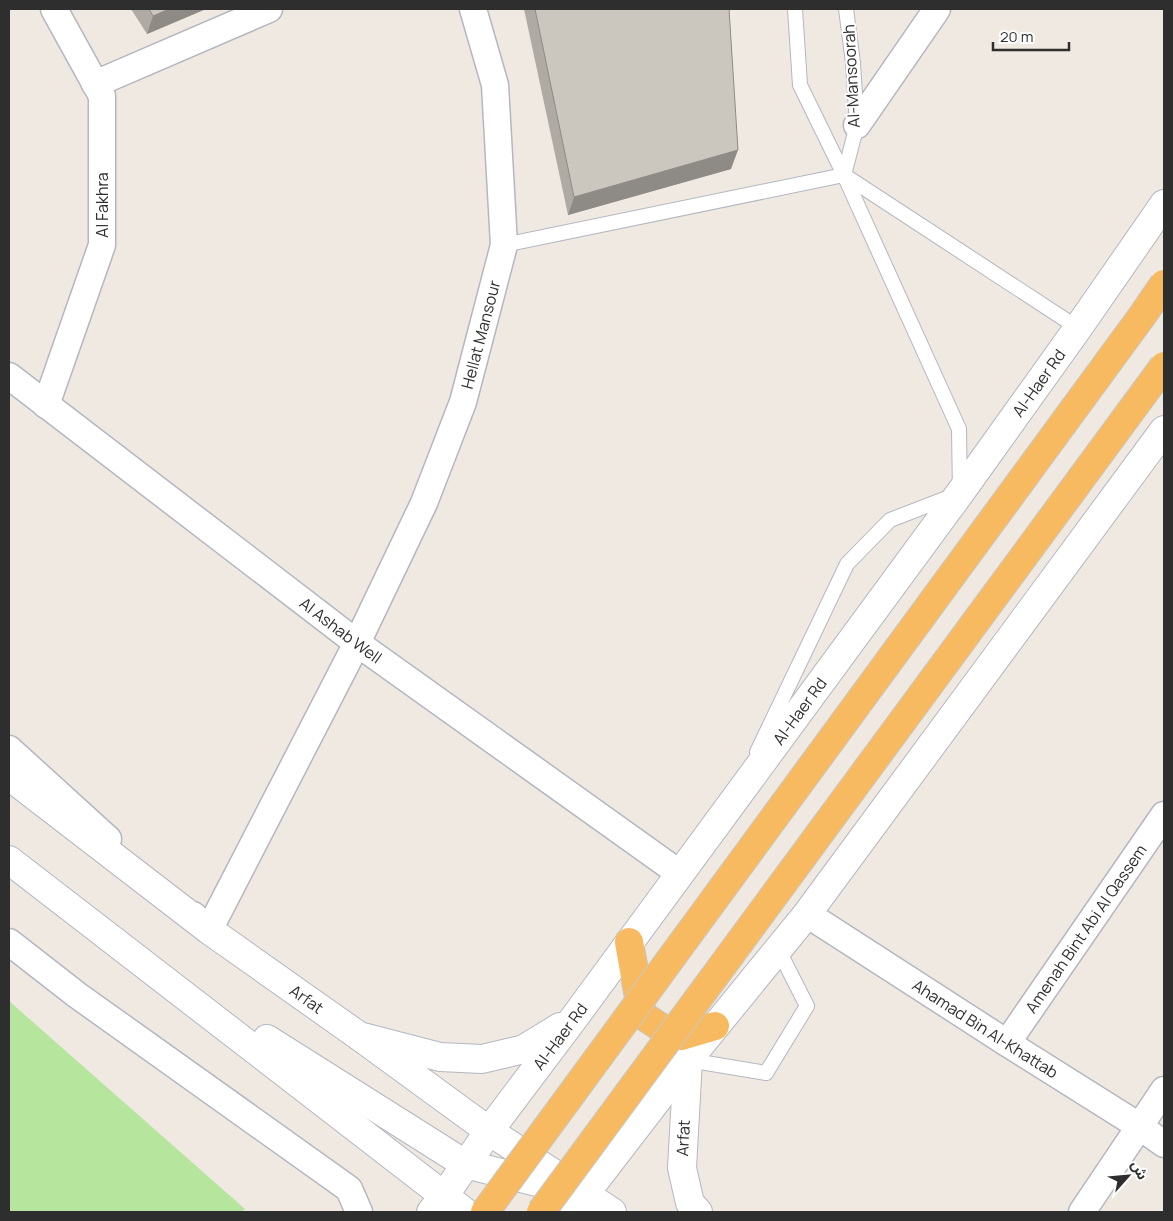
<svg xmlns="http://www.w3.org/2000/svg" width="1173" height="1221" font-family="Manrope,'Noto Sans Arabic',sans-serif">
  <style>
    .green { fill: #b6e59e }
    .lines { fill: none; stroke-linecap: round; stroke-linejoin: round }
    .service-casing { stroke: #b4b7c1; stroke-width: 16 }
    .minor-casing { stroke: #b4b7c1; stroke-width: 29 }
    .tertiary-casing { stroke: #b4b7c1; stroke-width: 30 }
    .secondary-casing { stroke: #b4b7c1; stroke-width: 30 }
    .trunk-casing { stroke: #c9c9c9; stroke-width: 30 }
    .service { stroke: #fff; stroke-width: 14 }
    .minor { stroke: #fff; stroke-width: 26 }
    .tertiary { stroke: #fff; stroke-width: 28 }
    .secondary { stroke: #fff; stroke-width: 28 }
    .trunk { stroke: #f8ba60; stroke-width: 28 }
    .trunk-bridge-casing { stroke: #c9c9c9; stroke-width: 30; stroke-linecap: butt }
    .trunk-bridge { stroke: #f8ba60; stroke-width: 28 }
    .wall { fill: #afaba4 }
    .shaded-wall { fill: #8e8b86 }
    .building { fill: #cbc7bf; stroke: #8e8b86 }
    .labels { text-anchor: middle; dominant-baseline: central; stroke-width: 4; stroke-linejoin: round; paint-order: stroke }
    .street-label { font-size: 16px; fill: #2e2e2e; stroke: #fff }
  </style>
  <rect width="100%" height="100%" fill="#efe9e1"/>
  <polygon class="green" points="9,1001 245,1209 242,1212 9,1212"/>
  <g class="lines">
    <g class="service-casing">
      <g id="service">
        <polyline points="844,175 857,125 853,63 846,9"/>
        <polyline points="504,245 844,175 1078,328"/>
        <polyline points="757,752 847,564 890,520 960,493 959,429 844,175 800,85 795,9"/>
        <polyline points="688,1060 766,1073 807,1006 778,949"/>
      </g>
    </g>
    <g class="minor-casing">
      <g id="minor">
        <polyline points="95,84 269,9"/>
        <polyline points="857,125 937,9"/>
        <path id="s1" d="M9 376 357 643 679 873"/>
        <polyline points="46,405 102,245 102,96 54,9"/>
        <polyline points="9,749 108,839"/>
        <path id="s2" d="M807 914 1007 1043 1139 1126 1164 1144"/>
        <path id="s3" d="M193 915 209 930 357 643 424 503 463 402 504 245 495 85 473 9"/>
        <polyline points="9,942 77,995 349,1189 359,1212"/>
        <path id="s4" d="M1007 1043 1164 815"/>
        <polyline points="1082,1212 1164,1090"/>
      </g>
    </g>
    <g class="tertiary-casing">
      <g id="tertiary">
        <polyline points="359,1036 440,1057 482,1059 524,1049 560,1027"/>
        <polyline points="688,1060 682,1168 690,1203 698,1212"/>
        <path id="s5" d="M431 1212 444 1196 489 1131 574 1018 960 493 1078 328 1164 204"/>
        <polyline points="571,1212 688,1060 807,914 1164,430"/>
      </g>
    </g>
    <g class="secondary-casing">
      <g id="secondary">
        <path id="s6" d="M9 776 209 930 359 1036 489 1131 612 1212"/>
        <polyline points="9,860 465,1212"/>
        <polyline points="267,1039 465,1164 565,1189"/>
      </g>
    </g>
    <g class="trunk-casing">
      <polyline id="trunk" points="629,942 642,1015 671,1034 681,1036 715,1026"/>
    </g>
    <use href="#service" class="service"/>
    <use href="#minor" class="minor"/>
    <use href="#tertiary" class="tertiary"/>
    <use href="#secondary" class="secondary"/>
    <use href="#trunk" class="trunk"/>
    <g class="trunk-bridge-casing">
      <g id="trunk-bridge">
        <polyline points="485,1212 1142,316 1164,284"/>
        <polyline points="541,1212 1164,366"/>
      </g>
    </g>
    <use href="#trunk-bridge" class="trunk-bridge"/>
  </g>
  <g class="wall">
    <polygon points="131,9 206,9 147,34"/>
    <polygon points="524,9 729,9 731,169 568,215"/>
  </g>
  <g class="shaded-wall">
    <polygon points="169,9 206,9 147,34 153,16"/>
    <polygon points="738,150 731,169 568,215 574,197"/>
  </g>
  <g class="building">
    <polygon points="149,9 169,9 153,16"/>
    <polygon points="535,9 729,9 738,150 574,197"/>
  </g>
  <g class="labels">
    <g class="street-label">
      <text transform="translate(851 76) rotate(-93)">Al-Mansoorah</text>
      <text transform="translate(102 205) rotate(-90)">Al Fakhra</text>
      <text stroke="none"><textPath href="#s3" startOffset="678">Hellat Mansour</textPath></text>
      <text stroke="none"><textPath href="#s5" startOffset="1028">Al-Haer Rd</textPath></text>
      <text stroke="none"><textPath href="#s1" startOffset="418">Al Ashab Well</textPath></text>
      <text stroke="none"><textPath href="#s5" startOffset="622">Al-Haer Rd</textPath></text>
      <text stroke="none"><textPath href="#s4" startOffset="139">Amenah Bint Abi Al Qassem</textPath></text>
      <text stroke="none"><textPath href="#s6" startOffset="372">Arfat</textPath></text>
      <text stroke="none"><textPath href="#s2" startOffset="212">Ahamad Bin Al-Khattab</textPath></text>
      <text stroke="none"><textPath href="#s5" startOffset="218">Al-Haer Rd</textPath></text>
      <text transform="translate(683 1138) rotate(-87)">Arfat</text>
    </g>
  </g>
  <rect width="1173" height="1221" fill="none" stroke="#2e2e2e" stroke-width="20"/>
  <g transform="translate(1128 1176) rotate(63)" stroke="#ffffff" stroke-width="4" paint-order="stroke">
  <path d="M0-4L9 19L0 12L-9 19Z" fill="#2e2e2e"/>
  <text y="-8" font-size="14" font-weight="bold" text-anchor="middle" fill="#2e2e2e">ش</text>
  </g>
  <path d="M993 42v8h76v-8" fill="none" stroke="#2e2e2e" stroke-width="2.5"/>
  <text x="1000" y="42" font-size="15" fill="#2e2e2e" stroke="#ffffff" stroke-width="4" paint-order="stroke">20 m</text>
</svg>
